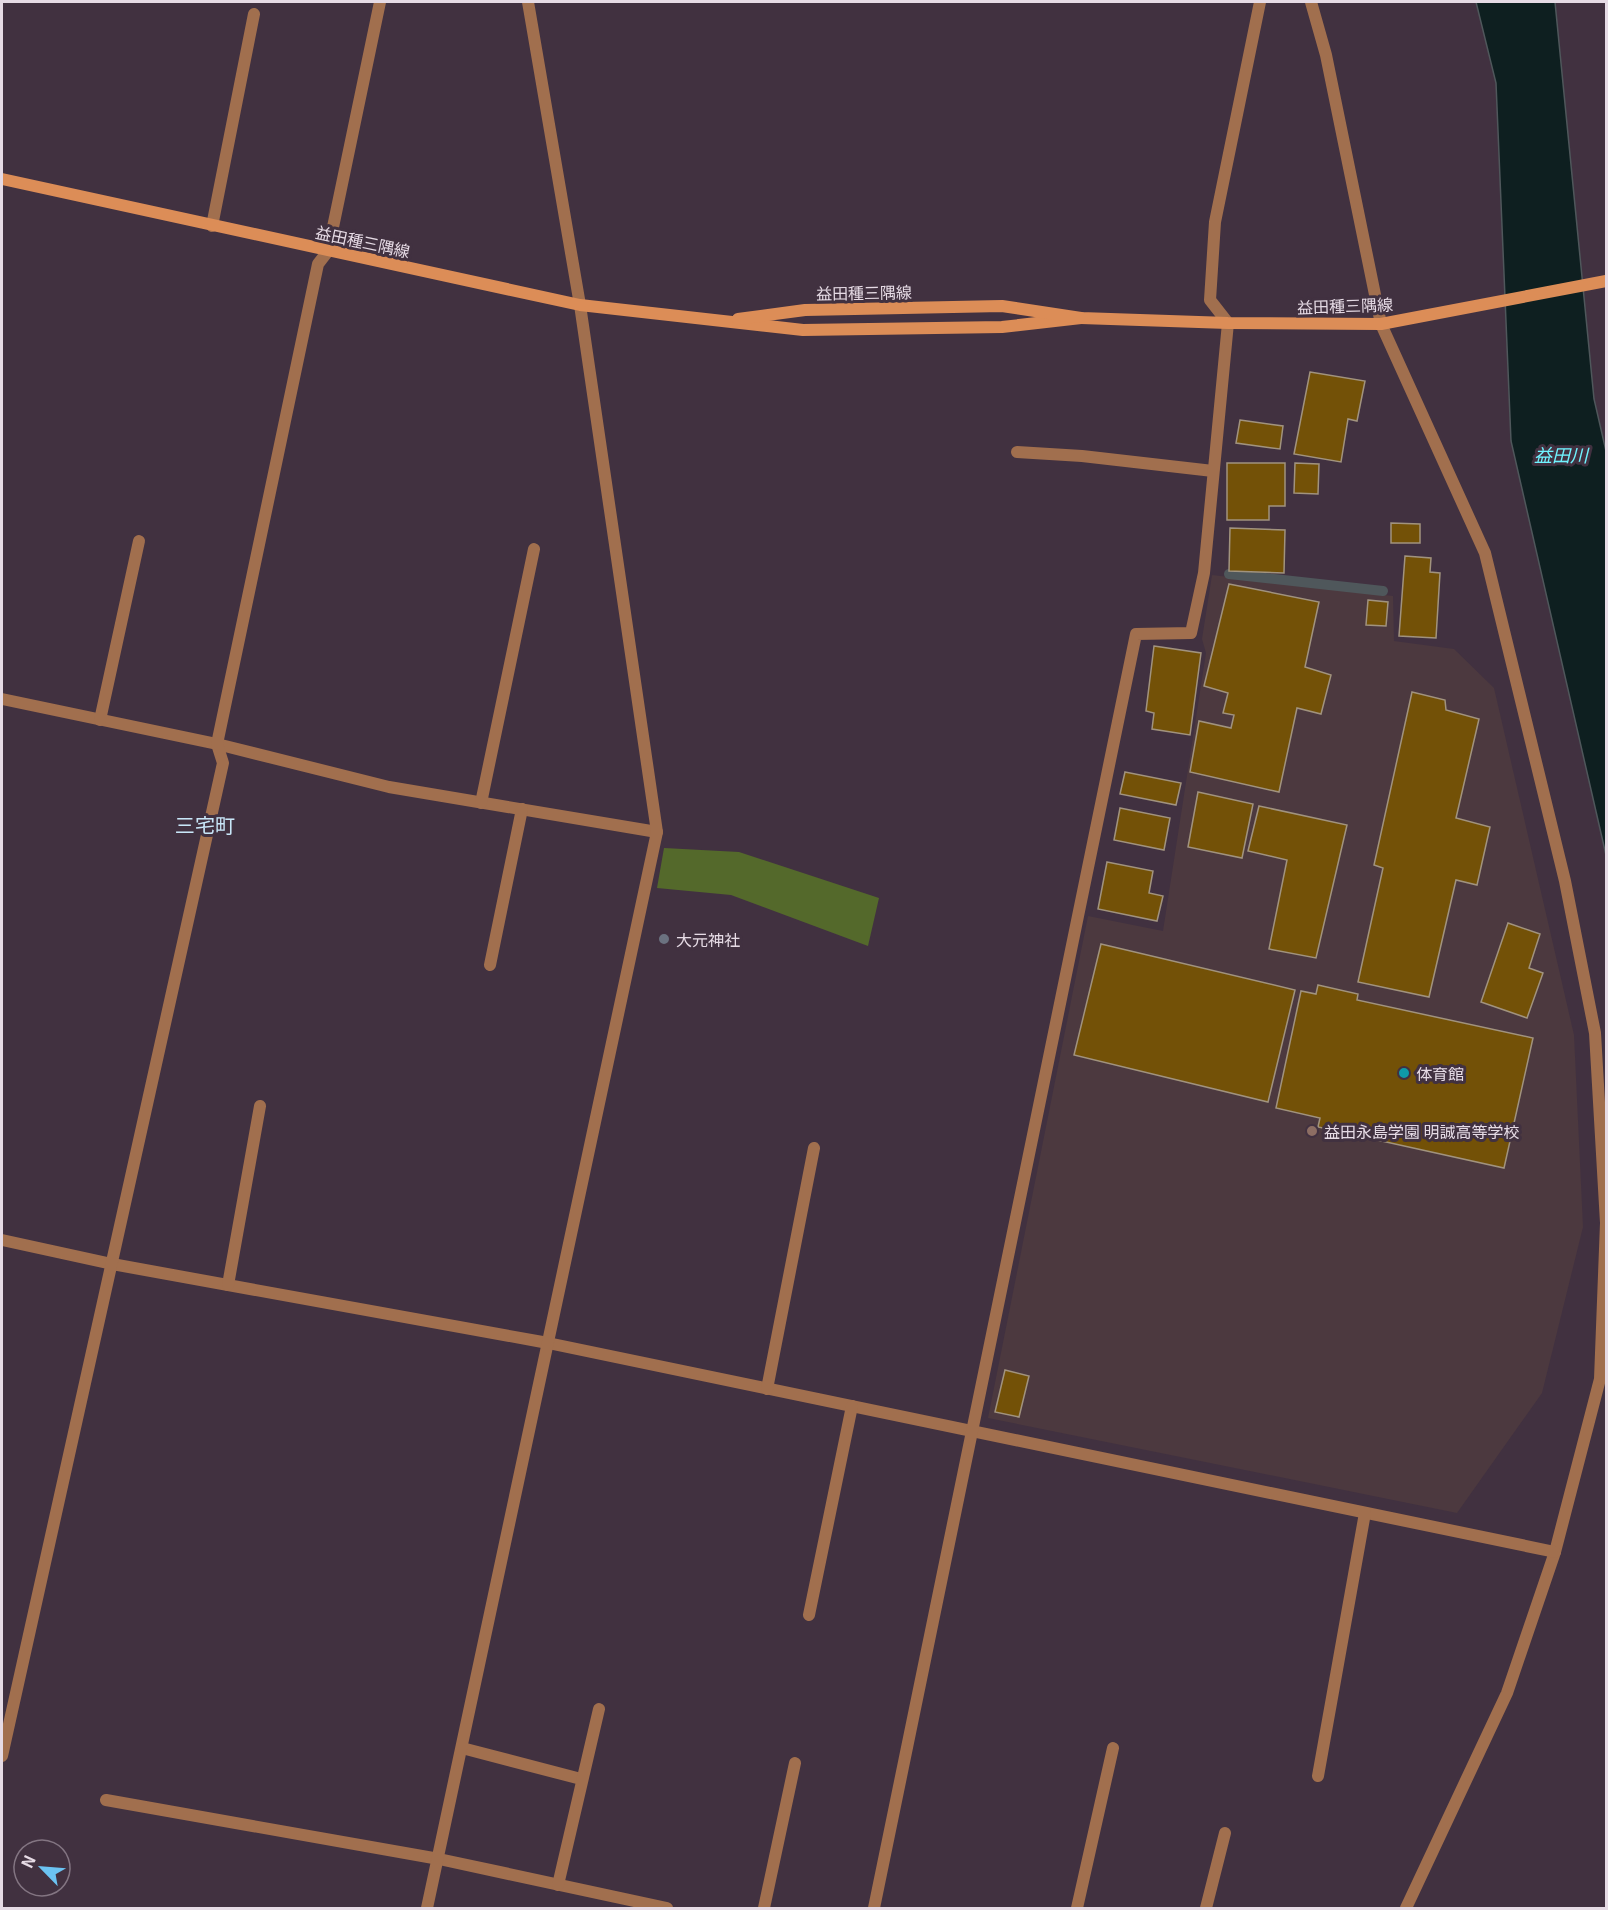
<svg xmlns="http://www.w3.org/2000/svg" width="1608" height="1910" font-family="Georgia,'Noto Sans JP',serif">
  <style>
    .education { fill: #4c393f }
    .green { fill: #54692b }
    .water { fill: #0e1f20; stroke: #4f575b; stroke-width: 1.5 }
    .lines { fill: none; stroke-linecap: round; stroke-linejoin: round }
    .stream { stroke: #4f575b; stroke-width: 10 }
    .building { fill: #735107; stroke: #a1937e; stroke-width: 1.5 }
    .minor { stroke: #a16f4e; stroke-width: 12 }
    .secondary { stroke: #dc8d57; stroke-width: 12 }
    .worship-dot { fill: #6b7280; stroke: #413140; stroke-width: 2 }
    .culture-dot { fill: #0f9aa8; stroke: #413140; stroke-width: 2 }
    .education-dot { fill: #8d6e63; stroke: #413140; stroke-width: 2 }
    .labels { text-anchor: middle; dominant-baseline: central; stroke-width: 6; stroke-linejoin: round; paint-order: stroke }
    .street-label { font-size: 16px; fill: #e6dbe5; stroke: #413140 }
    .poi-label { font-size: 16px; fill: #e6dbe5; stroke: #413140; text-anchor: start }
    .water-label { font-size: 18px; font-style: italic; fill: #70f4ff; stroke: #413140 }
    .quarter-label { font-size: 20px; fill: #c8e6f8; stroke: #413140 }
  </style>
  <rect width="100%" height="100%" fill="#413140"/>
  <polygon class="education" points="1212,575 1393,596 1394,641 1454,649 1494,688 1574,1035 1583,1227 1542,1393 1457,1513 988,1418 1088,916 1163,931 1206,653 1202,639"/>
  <polygon class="green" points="664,848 739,852 879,898 868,946 731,895 657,888"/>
  <polygon class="water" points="1476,2 1555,2 1594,399 1606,451 1606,855 1511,441 1496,83"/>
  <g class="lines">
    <polyline class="stream" points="1229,574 1383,591"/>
  </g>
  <g class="building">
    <polygon points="1310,372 1365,381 1357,421 1348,419 1341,462 1294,454"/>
    <polygon points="1240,420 1283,426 1280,449 1236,443"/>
    <polygon points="1227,463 1285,463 1285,506 1269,506 1269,520 1227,520"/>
    <polygon points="1295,463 1319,464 1318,494 1294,493"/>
    <polygon points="1391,523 1420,524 1420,543 1391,543"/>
    <polygon points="1230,528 1285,530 1284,573 1229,571"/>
    <polygon points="1405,556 1431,558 1430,572 1440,573 1436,638 1399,636"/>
    <polygon points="1229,584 1319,602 1305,667 1331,675 1321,714 1297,708 1279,792 1190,772 1199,721 1231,728 1234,715 1223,713 1228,693 1204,686"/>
    <polygon points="1368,600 1388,602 1386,626 1366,625"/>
    <polygon points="1154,646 1201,653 1190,735 1152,729 1154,713 1146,711"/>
    <polygon points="1412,692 1445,700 1446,710 1479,719 1456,818 1490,827 1477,885 1456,880 1429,997 1358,982 1383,868 1374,865"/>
    <polygon points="1125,772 1181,783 1176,805 1120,794"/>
    <polygon points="1198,792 1253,804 1242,858 1188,847"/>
    <polygon points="1259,806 1347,825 1316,958 1269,949 1287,860 1248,851"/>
    <polygon points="1120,808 1170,818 1164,850 1114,840"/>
    <polygon points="1107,862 1153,871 1149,893 1163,896 1157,921 1098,909"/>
    <polygon points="1508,923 1540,934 1529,968 1543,973 1527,1018 1481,1002"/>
    <polygon points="1101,944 1295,990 1268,1102 1074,1055"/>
    <polygon points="1318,985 1358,994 1357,1000 1533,1038 1504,1168 1318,1127 1320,1118 1276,1108 1301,991 1316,994"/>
    <polygon points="1005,1370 1029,1376 1019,1417 995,1412"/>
  </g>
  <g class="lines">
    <g class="minor">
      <polyline points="1311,2 1326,55 1381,324 1485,553 1565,881 1595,1033 1606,1223 1600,1379 1555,1552 1507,1693 1406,1908"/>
      <polyline points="212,226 254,14"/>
      <polyline points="1017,452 1082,456 1213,471"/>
      <polyline points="2,699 217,744 389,787 657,832"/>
      <polyline points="100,720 139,541"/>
      <polyline points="481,803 534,549"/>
      <polyline points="490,965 522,809"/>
      <polyline points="2,1240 112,1264 548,1343 1555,1552"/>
      <polyline points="228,1285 260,1106"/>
      <polyline points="767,1389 814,1148"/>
      <polyline points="809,1615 852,1406"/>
      <polyline points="462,1748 581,1779"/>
      <polyline points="2,1756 223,763 217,744 318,264 328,251 380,2"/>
      <polyline points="1318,1776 1365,1513"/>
      <polyline points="106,1800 439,1859 667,1908"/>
      <polyline points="558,1885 599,1709"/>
      <polyline points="427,1908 657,832 580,305 528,2"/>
      <polyline points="764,1908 795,1763"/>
      <polyline points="874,1908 1136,634 1191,633 1204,573 1228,323 1210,300 1215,222 1260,2"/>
      <polyline points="1077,1908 1113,1748"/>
      <polyline points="1206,1908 1225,1833"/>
    </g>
    <g class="secondary">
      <polyline points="2,179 580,305 803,330 1002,327 1081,318"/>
      <polyline points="738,319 805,310 1002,306 1081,318 1228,323 1381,324 1606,281"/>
    </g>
  </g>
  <circle class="worship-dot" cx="664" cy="939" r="6"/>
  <circle class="culture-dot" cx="1404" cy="1073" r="6"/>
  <circle class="education-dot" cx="1312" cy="1131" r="6"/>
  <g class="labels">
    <g class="street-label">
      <text transform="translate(363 241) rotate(12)">益田種三隅線</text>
      <text transform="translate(864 292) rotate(-1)">益田種三隅線</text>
      <text transform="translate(1345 305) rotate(-2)">益田種三隅線</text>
    </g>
    <g class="poi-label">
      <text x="676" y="939">大元神社</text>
      <text x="1416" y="1073">体育館</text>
      <text x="1324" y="1131">益田永島学園 明誠高等学校</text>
    </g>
    <g class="water-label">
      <text x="1561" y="454">益田川</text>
    </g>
    <g class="quarter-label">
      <text x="205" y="824">三宅町</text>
    </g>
  </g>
  <rect width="1608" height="1910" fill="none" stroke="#e6dbe5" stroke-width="6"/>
  <g transform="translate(42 1868) rotate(295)"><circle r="28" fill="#413140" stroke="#837582" stroke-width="1.5"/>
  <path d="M0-4.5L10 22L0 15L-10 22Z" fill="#6bc3f2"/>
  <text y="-9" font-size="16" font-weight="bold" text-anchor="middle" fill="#e6dbe5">N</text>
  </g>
</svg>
